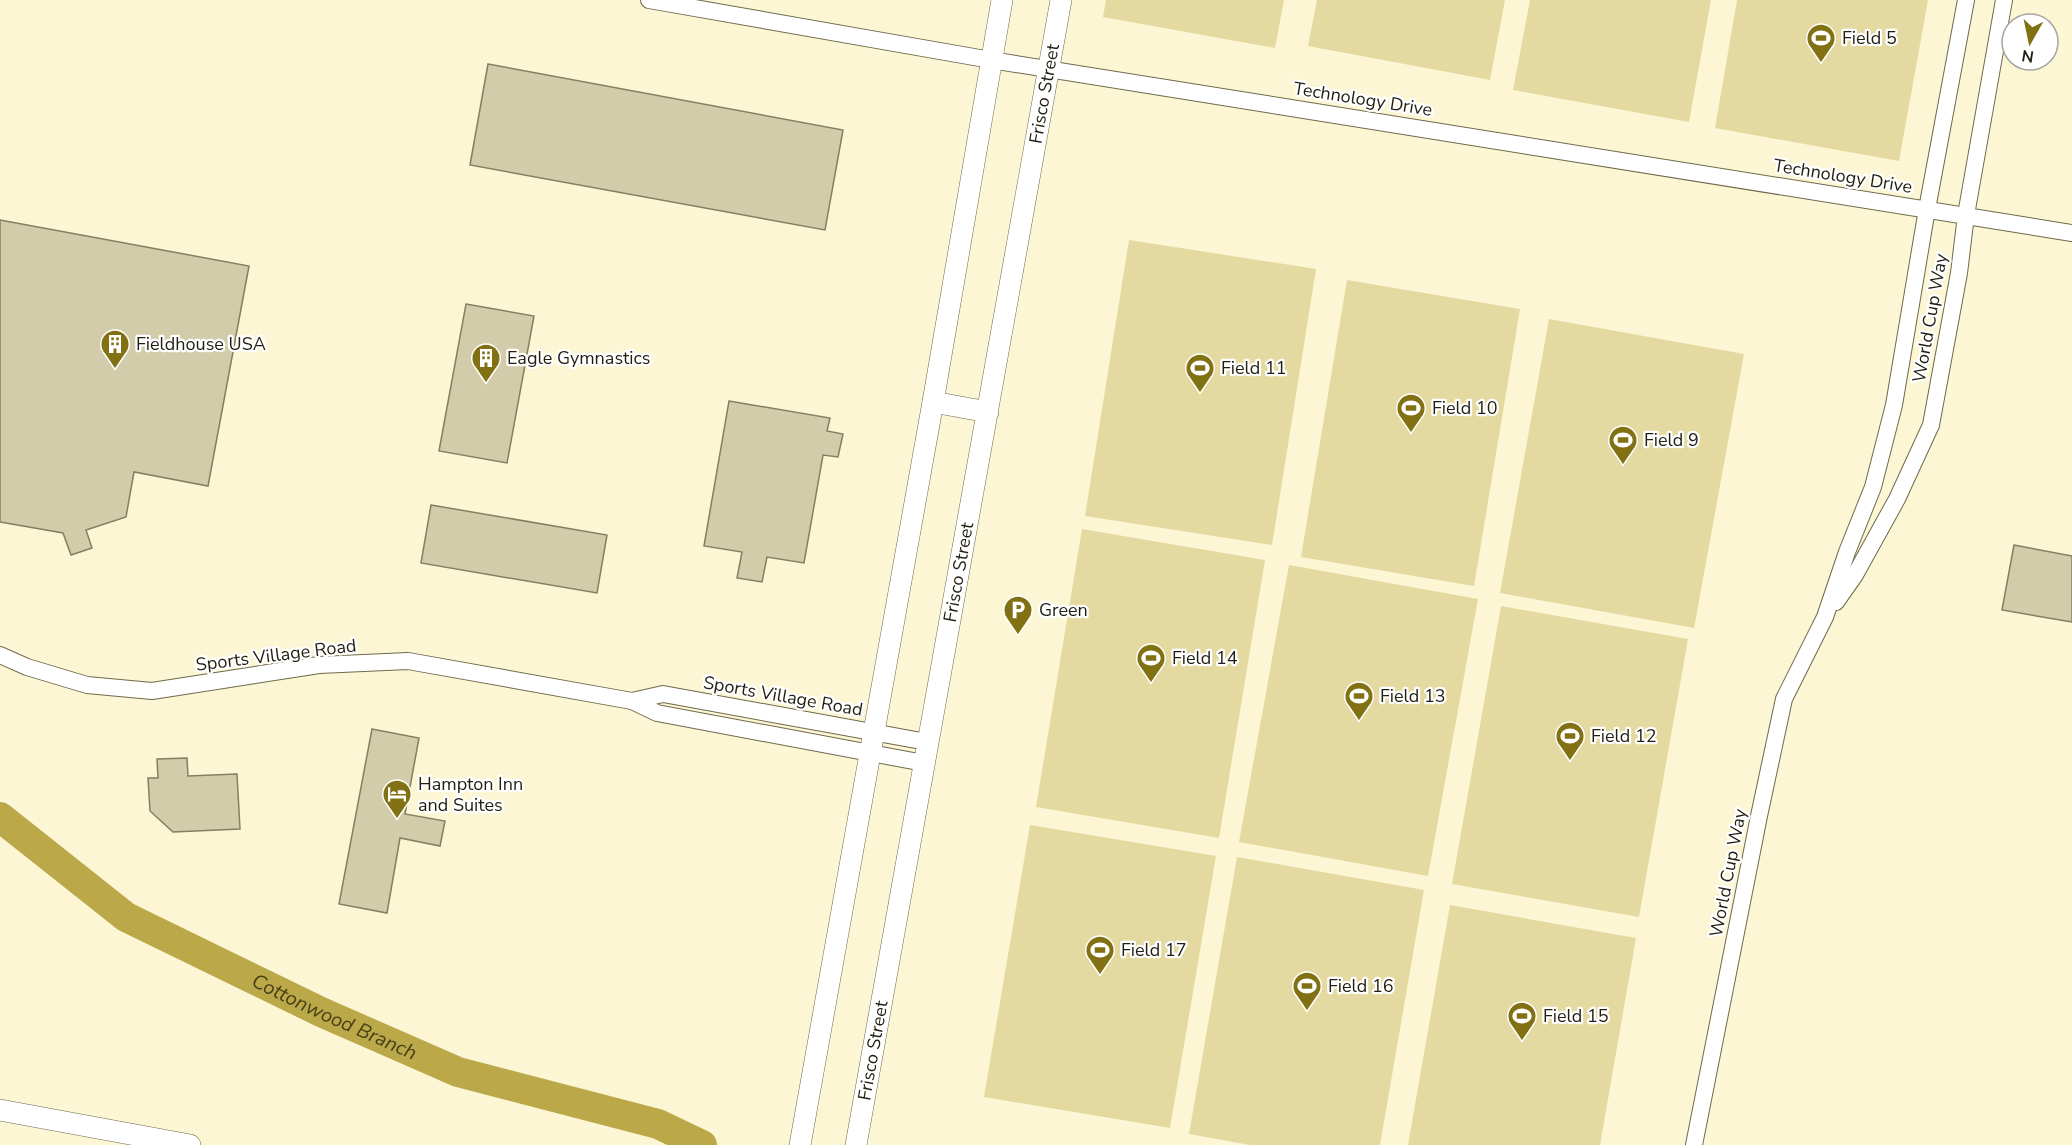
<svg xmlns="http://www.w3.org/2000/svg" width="2072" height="1145" font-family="'Nunito Sans',sans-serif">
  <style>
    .green { fill: #e4d9a0 }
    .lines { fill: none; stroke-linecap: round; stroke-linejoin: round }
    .river { stroke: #baa849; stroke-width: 30 }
    .building { fill: #d2ccab; stroke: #847f60; stroke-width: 1.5 }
    .minor-casing { stroke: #6f694b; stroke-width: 18 }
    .tertiary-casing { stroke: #6f694b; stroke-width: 22 }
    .minor { stroke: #fff; stroke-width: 16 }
    .tertiary { stroke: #fff; stroke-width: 21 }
    .labels { text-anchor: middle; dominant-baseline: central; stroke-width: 4.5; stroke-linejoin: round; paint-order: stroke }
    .poi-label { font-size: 18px; fill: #211e12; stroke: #fff; text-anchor: start }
    .street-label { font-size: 18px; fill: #211e12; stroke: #fff }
    .water-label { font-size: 20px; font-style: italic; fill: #473f17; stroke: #fff }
  </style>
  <rect width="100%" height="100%" fill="#fcf6d4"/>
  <g class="green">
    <polygon points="1106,0 1284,0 1275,48 1103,17"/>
    <polygon points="1317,0 1505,0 1490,80 1308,46"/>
    <polygon points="1530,0 1711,0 1689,122 1513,90"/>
    <polygon points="1737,0 1928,0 1899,161 1715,128"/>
    <polygon points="1129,240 1316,269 1272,545 1085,516"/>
    <polygon points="1347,280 1520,309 1474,586 1301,557"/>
    <polygon points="1549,319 1744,354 1694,628 1500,593"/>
    <polygon points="1082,529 1265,560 1219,838 1036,807"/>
    <polygon points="1289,565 1478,599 1428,876 1239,842"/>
    <polygon points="1501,606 1688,639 1639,917 1452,884"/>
    <polygon points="1030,825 1216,856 1170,1128 984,1097"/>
    <polygon points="1237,857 1424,890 1380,1145 1250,1145 1189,1134"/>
    <polygon points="1450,905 1636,938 1600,1145 1408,1145"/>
  </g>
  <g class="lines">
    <path class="river" id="s1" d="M0 817 126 917 321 1012 458 1072 658 1124 702 1145"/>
  </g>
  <g class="building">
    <polygon points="488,64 843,130 825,230 470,165"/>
    <polygon points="0,220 249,266 208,486 134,472 126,517 86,530 92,548 71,555 63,533 0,522"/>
    <polygon points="466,304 534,316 507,463 439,451"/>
    <polygon points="729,401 830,418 827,431 843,434 838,457 823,455 804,563 767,557 762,582 737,578 742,552 704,546"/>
    <polygon points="431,505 607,535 597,593 421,563"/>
    <polygon points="2014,545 2072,556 2072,622 2002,610"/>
    <polygon points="372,729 419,738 405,814 445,821 440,846 400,838 387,913 339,904"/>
    <polygon points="187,758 188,776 237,774 240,829 173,832 150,811 148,778 158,778 157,759"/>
  </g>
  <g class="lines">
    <g class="minor-casing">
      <g id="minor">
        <polyline points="649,0 991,60 2072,233"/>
        <polyline points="1836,602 1855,575 1897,499 1931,425 1959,273 1966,215 2004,0"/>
        <polyline points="0,655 27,667 87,685 152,691 319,665 408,661 632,701 657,713 924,763"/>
        <polyline points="632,701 663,694 927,742"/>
        <polyline points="1694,1145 1759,816 1784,699 1825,617 1847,552 1873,487 1894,405 1927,209 1966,0"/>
      </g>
    </g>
    <g class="tertiary-casing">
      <g id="tertiary">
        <polyline points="933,402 988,412"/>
        <polyline points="0,1110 190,1145"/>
        <polyline points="800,1145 933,402 1002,0"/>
        <path id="s2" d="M856 1145 1061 0"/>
      </g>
    </g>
    <use href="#minor" class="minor"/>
    <use href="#tertiary" class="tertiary"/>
  </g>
  <defs>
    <g id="stadium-pin" transform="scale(1.5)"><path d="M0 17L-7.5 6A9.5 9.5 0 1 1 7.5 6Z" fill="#817112" stroke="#fff"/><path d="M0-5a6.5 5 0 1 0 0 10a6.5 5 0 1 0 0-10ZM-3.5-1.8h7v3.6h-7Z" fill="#fff"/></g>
    <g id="building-pin" transform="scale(1.5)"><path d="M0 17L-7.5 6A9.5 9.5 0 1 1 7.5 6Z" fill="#817112" stroke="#fff"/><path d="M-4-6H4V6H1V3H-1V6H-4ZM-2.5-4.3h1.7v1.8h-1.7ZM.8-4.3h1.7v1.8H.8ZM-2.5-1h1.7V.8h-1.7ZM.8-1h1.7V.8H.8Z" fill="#fff"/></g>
    <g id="parking-pin" transform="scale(1.5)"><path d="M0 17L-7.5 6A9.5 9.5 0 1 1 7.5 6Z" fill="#817112" stroke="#fff"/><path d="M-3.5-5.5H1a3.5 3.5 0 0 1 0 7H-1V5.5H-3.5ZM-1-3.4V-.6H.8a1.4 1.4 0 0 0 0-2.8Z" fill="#fff"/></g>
    <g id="hotel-pin" transform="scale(1.5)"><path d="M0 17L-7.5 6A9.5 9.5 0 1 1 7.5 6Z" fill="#817112" stroke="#fff"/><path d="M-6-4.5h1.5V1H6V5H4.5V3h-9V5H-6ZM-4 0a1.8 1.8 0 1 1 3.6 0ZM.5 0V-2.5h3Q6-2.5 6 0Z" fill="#fff"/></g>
  </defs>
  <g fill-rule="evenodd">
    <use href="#stadium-pin" x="1821" y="38"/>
    <use href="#building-pin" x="115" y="344"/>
    <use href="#building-pin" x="486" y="358"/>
    <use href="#stadium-pin" x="1200" y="368"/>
    <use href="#stadium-pin" x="1411" y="408"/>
    <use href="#stadium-pin" x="1623" y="440"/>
    <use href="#parking-pin" x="1018" y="610"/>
    <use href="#stadium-pin" x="1151" y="658"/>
    <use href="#stadium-pin" x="1359" y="696"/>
    <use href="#stadium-pin" x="1570" y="736"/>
    <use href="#hotel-pin" x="397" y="794"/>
    <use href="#stadium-pin" x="1100" y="950"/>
    <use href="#stadium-pin" x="1307" y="986"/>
    <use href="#stadium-pin" x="1522" y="1016"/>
  </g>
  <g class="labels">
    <g class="poi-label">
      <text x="1842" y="38">Field 5</text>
      <text x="136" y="344">Fieldhouse USA</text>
      <text x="507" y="358">Eagle Gymnastics</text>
      <text x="1221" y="368">Field 11</text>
      <text x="1432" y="408">Field 10</text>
      <text x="1644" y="440">Field 9</text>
      <text x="1039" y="610">Green</text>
      <text x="1172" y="658">Field 14</text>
      <text x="1380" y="696">Field 13</text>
      <text x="1591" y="736">Field 12</text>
      <text x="418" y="784">Hampton Inn<tspan x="418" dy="21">and Suites</tspan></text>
      <text x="1121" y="950">Field 17</text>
      <text x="1328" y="986">Field 16</text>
      <text x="1543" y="1016">Field 15</text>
    </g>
    <g class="street-label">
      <text stroke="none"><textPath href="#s2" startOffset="1068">Frisco Street</textPath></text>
      <text transform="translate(1363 99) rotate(9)">Technology Drive</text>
      <text transform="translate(1843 176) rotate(9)">Technology Drive</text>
      <text transform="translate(1930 318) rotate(-80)">World Cup Way</text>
      <text stroke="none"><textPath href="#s2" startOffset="582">Frisco Street</textPath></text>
      <text transform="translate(276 655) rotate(-7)">Sports Village Road</text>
      <text transform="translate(783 696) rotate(10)">Sports Village Road</text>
      <text transform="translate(1728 873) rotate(-79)">World Cup Way</text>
      <text stroke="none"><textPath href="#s2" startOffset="96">Frisco Street</textPath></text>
    </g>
    <g class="water-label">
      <text stroke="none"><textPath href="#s1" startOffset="392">Cottonwood Branch</textPath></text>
    </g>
  </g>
  <g transform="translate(2030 42) rotate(189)"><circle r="28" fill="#ffffff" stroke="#a6a5a0" stroke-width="1.5"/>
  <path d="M0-4.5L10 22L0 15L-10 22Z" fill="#817112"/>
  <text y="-9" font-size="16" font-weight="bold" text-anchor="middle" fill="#211e12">N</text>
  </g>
</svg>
